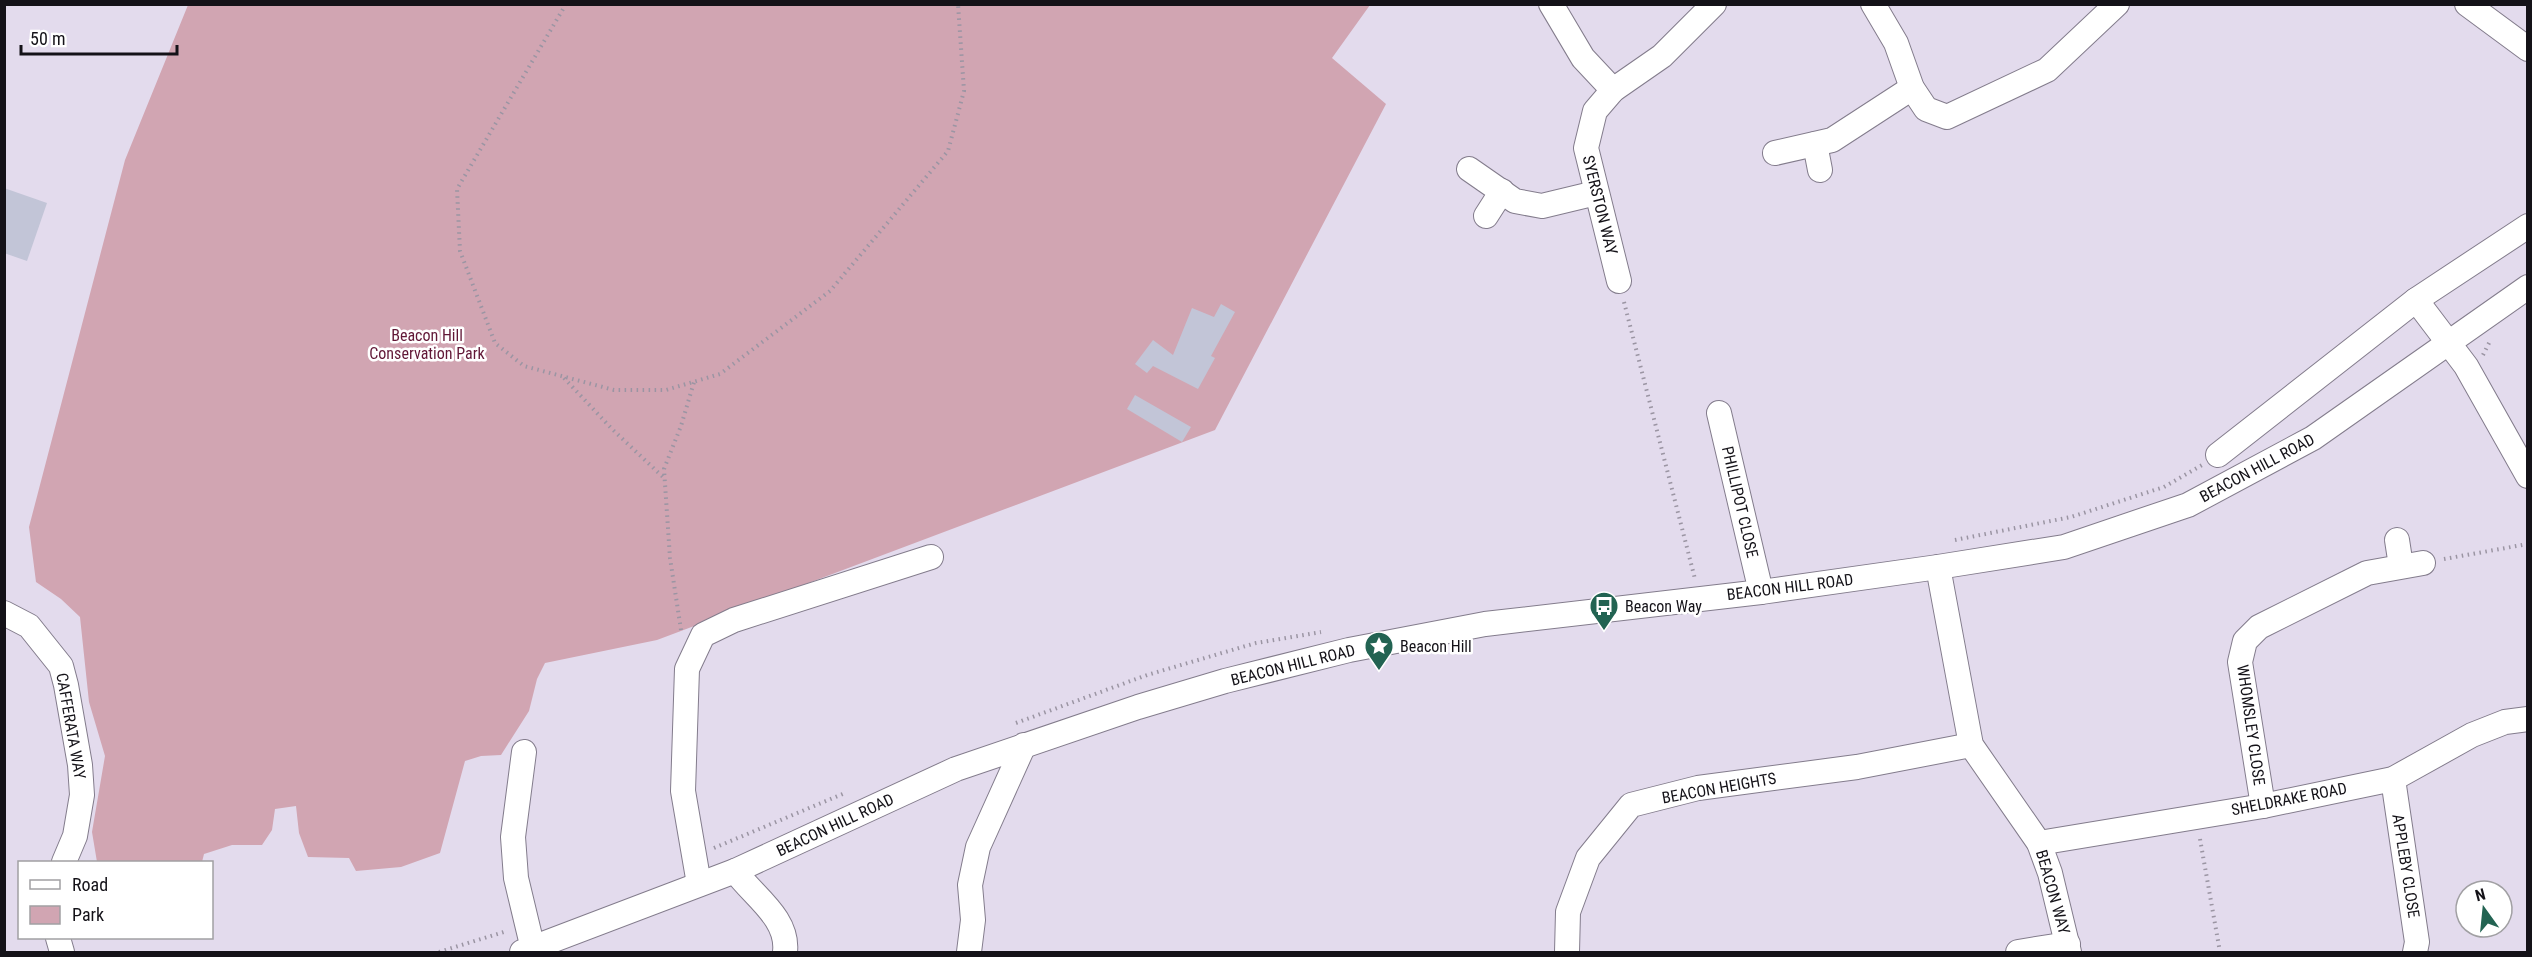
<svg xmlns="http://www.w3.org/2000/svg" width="2532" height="957" font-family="'Roboto Condensed',sans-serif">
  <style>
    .green { fill: #d1a5b2 }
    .building { fill: #c2c5d7 }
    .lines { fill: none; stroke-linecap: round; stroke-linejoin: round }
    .minor-casing { stroke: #837c8c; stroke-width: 26 }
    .path { stroke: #9b95a3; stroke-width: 4; stroke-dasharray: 1.5 4.5; stroke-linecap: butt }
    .minor { stroke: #fff; stroke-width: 24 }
    .labels { text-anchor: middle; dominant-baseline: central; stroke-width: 5; stroke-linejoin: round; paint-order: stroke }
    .street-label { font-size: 16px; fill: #141218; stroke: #fff }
    .park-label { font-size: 16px; fill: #611736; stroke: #fff }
    .poi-label { font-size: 16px; fill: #141218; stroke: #fff; text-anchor: start }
  </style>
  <rect width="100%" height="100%" fill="#e3dbed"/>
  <polygon class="green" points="188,5 1370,5 1332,58 1386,104 1215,430 657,640 545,663 537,679 529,711 501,755 481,756 465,761 440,853 401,867 356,871 349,858 308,857 299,833 296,806 275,809 272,830 262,845 232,845 204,854 202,862 97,862 92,832 105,756 89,702 80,617 61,599 36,582 29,527 125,160"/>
  <g class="building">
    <polygon points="4,188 47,203 27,261 4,253"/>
    <polygon points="1221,304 1235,312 1211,356 1215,358 1198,389 1153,366 1147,373 1135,364 1153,340 1173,355 1192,308 1214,317"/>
    <polygon points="1135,395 1191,427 1182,442 1127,409"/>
  </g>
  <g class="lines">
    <g class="minor-casing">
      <g id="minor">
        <polyline points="1551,4 1583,58 1613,90"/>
        <polyline points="1873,4 1896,43 1912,88 1926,109 1947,117 2047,70 2117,4"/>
        <polyline points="2467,4 2528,49"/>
        <polyline points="1815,144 1820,170"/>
        <polyline points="1775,153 1832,140 1912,88"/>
        <polyline points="1469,169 1515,201 1542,206 1596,193"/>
        <polyline points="1486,216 1502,191"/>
        <polyline points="1619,281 1586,148 1595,111 1613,90 1662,56 1714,4"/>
        <polyline points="2416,300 2466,366 2528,476"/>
        <polyline points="1719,413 1761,592"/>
        <polyline points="2218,455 2416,300 2528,226"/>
        <polyline points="2397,540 2401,566"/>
        <polyline points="1938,567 1971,745 2039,843 2050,873 2069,952"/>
        <polyline points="4,613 29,626 61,666 66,685 80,765 82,795 75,836 64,862"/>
        <polyline points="524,752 513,837 516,878 533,949"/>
        <polyline points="2393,779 2417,942 2415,952"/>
        <polyline points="2263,806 2240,662 2245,641 2259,627 2367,573 2423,563"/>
        <polyline points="2039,843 2263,806 2393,779 2472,735 2505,722 2528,719"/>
        <path d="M735 871C753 896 789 918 785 952"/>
        <polyline points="699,884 683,791 687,669 703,635 734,620 931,557"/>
        <polyline points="58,938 62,952"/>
        <polyline points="522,952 735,871 956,769 1138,707 1225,681 1349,650 1485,624 1761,592 1938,567 2064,547 2188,505 2313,438 2528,287"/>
        <polyline points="969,952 973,920 970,885 978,847 1024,745"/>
        <polyline points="1567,952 1568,912 1588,858 1631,805 1698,788 1857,767 1971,745"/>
        <polyline points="2018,952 2068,944"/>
      </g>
    </g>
    <g class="path">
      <polyline points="566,4 457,189 460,251 495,343 524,366 614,390 666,390 720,374 830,291 948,151 964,91 958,4"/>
      <polyline points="1624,302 1695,579"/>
      <polyline points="2483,355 2490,341"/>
      <polyline points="564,378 612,429 664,478"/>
      <polyline points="1955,540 2071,517 2164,487 2202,465"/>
      <polyline points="2444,559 2528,544"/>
      <polyline points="681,630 670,558 664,469 681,426 694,382"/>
      <polyline points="1016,723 1147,675 1256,643 1321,632"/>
      <polyline points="2200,839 2220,952"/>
      <polyline points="714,848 845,793"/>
      <polyline points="439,952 507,931"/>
    </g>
    <use href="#minor" class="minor"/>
  </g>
  <defs>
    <g id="bus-pin" transform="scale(1.5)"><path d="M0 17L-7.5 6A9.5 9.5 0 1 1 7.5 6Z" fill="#226352" stroke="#fff"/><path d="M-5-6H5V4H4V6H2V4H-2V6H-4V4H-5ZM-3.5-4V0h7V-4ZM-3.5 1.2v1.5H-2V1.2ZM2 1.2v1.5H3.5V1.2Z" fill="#fff"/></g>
    <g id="sight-pin" transform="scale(1.5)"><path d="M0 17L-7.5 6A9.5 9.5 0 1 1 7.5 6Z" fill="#226352" stroke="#fff"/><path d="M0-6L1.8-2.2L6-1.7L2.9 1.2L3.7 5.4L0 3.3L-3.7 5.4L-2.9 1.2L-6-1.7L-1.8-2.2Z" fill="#fff"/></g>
  </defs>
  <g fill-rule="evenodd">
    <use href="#bus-pin" x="1604" y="606"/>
    <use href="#sight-pin" x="1379" y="646"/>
  </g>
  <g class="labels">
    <g class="street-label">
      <text transform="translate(1600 205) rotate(76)">SYERSTON WAY</text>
      <text transform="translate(2257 468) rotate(-28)">BEACON HILL ROAD</text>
      <text transform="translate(1740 502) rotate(77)">PHILLIPOT CLOSE</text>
      <text transform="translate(1790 587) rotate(-7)">BEACON HILL ROAD</text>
      <text transform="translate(1293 665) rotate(-14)">BEACON HILL ROAD</text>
      <text transform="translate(2251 725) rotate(82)">WHOMSLEY CLOSE</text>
      <text transform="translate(71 726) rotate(80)">CAFFERATA WAY</text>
      <text transform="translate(1719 788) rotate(-10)">BEACON HEIGHTS</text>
      <text transform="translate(2289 799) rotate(-11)">SHELDRAKE ROAD</text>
      <text transform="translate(835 825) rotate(-25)">BEACON HILL ROAD</text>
      <text transform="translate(2406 866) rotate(81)">APPLEBY CLOSE</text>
      <text transform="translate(2053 892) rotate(74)">BEACON WAY</text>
    </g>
    <g class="park-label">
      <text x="427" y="335">Beacon Hill<tspan x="427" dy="18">Conservation Park</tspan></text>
    </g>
    <g class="poi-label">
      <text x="1625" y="606">Beacon Way</text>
      <text x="1400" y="646">Beacon Hill</text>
    </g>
  </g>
  <rect width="2532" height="957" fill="none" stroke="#141218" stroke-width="12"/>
  <rect x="18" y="861" width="195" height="78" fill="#ffffff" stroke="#a1a0a3" stroke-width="1.5"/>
  <rect x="30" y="880" width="30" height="9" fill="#ffffff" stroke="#a1a0a3" stroke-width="1.5"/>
  <text x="72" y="891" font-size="18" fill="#141218">Road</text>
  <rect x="30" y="906" width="30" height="18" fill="#d1a5b2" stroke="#a1a0a3" stroke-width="1.5"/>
  <text x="72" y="921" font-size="18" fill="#141218">Park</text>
  <g transform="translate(2484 909) rotate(345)"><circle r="28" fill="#ffffff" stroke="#a1a0a3" stroke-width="1.5"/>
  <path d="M0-4.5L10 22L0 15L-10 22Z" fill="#226352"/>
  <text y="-9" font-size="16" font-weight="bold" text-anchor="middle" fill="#141218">N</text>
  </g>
  <path d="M21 45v9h156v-9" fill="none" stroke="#141218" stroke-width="3"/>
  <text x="30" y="45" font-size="18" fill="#141218" stroke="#ffffff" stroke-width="4.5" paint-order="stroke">50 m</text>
</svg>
